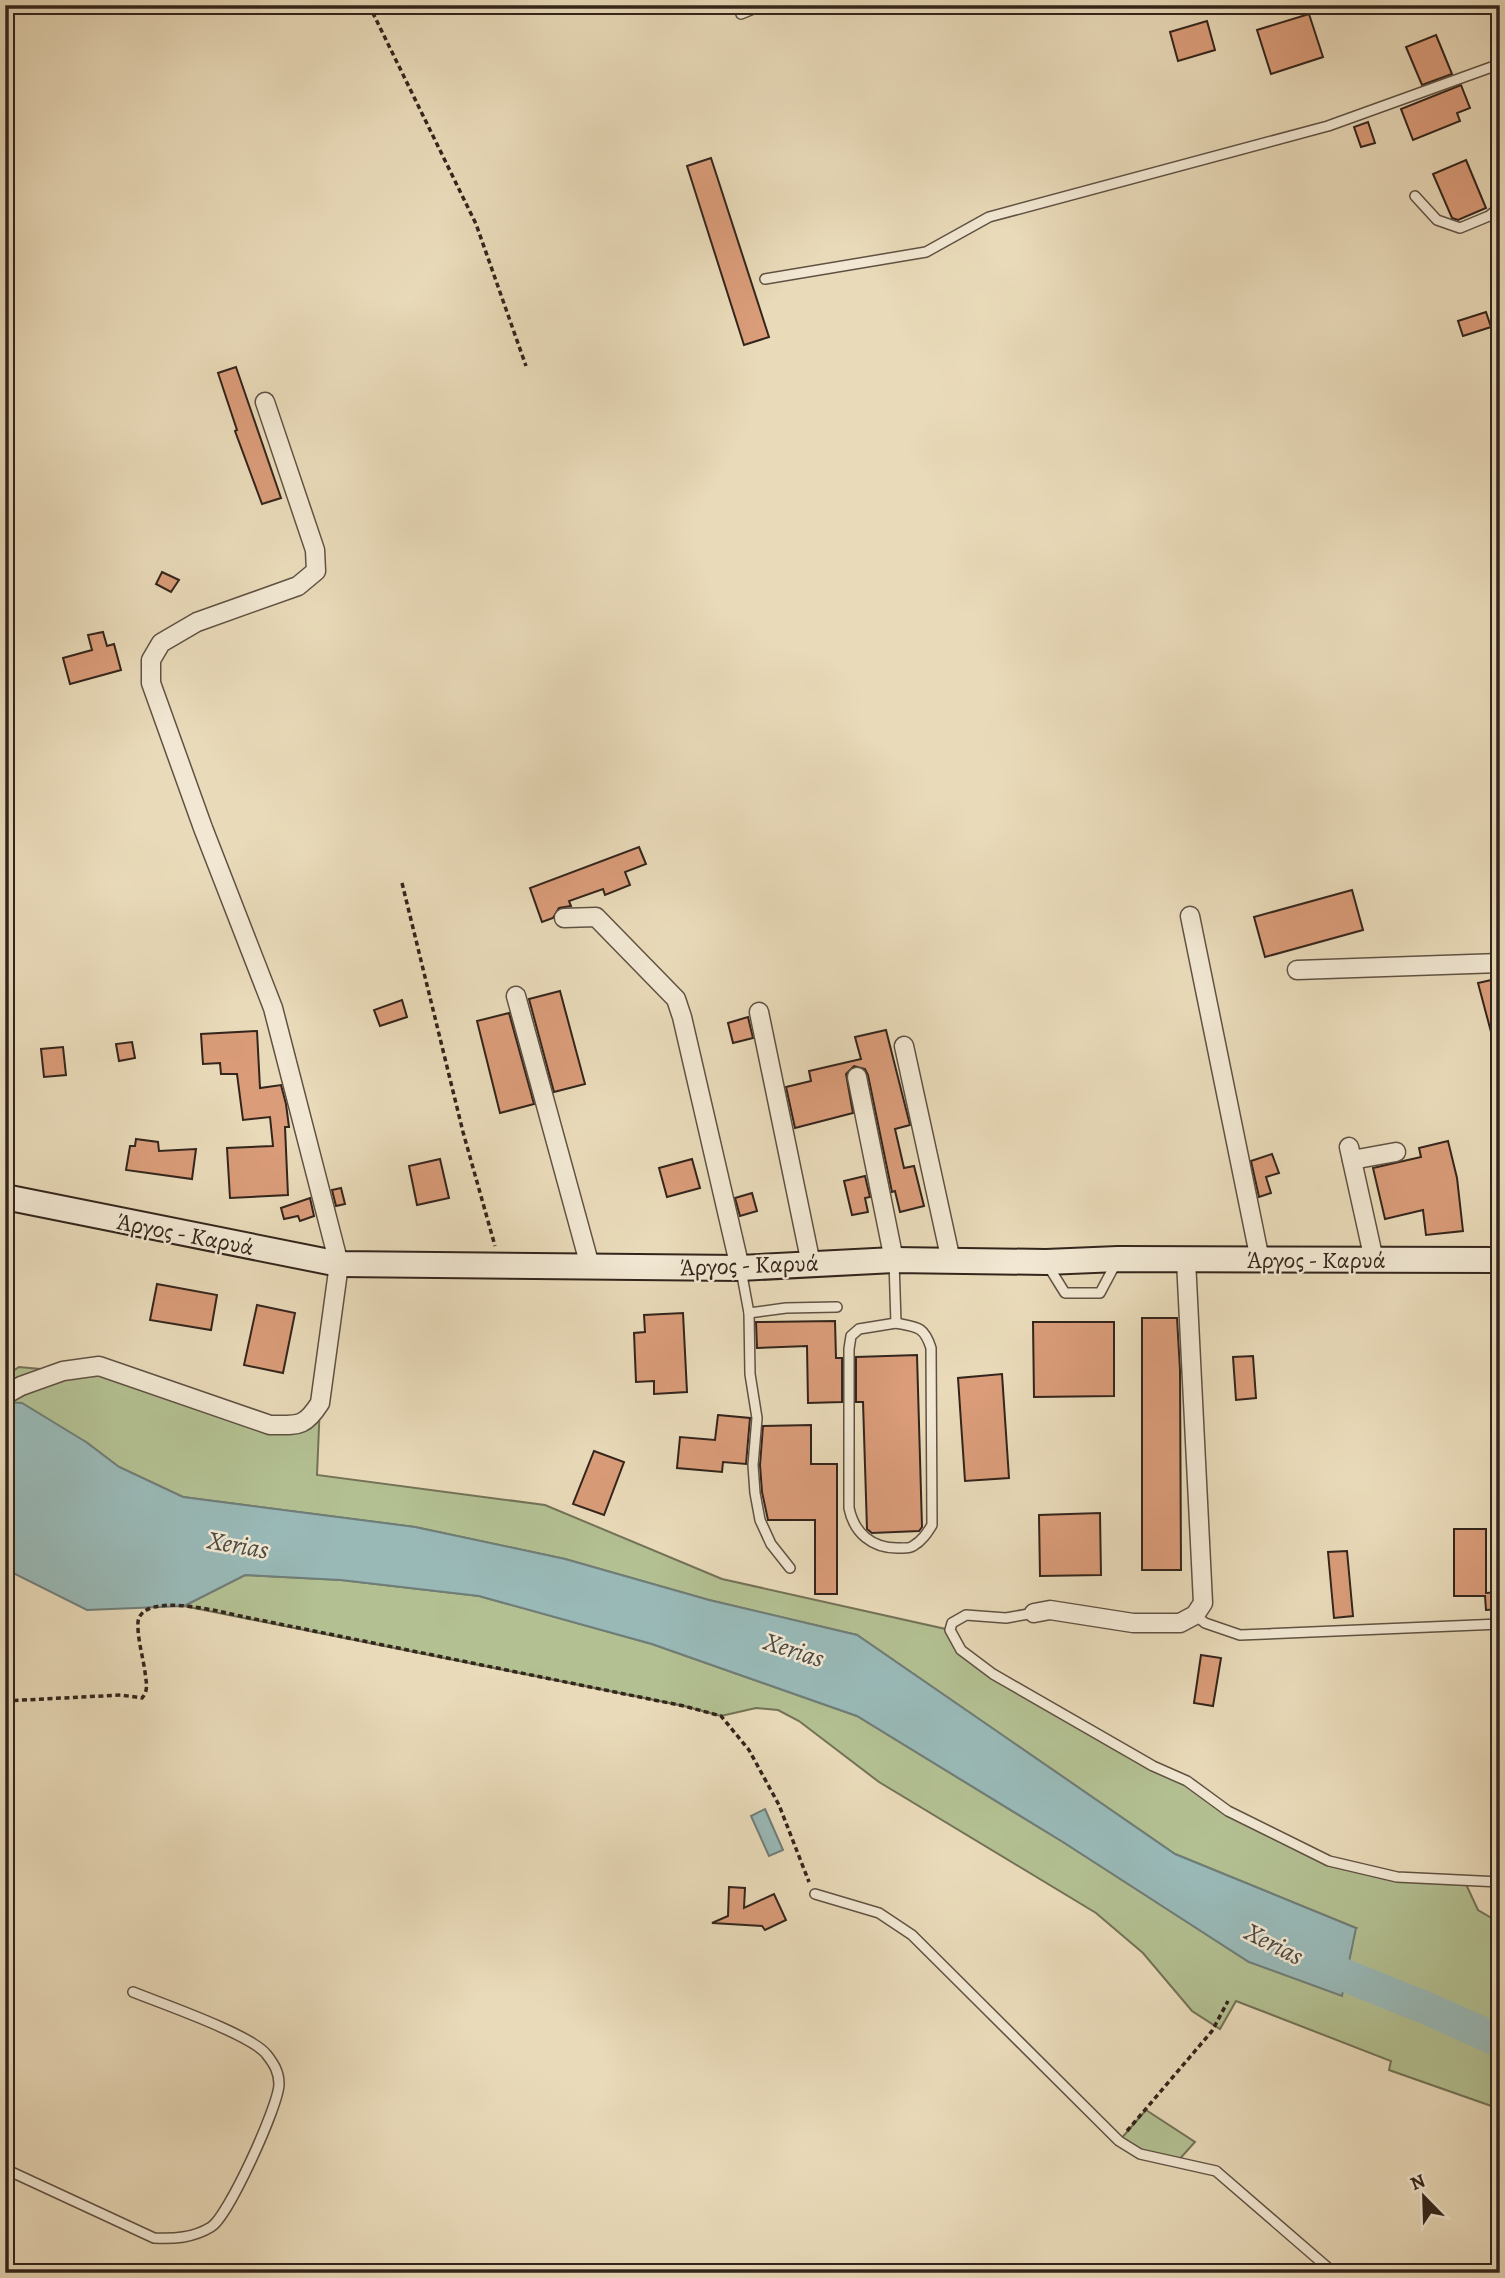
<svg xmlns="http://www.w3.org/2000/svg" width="1505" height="2278" font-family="Alegreya,serif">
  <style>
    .green { fill: #b3c092; stroke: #737257; stroke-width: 2 }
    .water { fill: #99b9b7; stroke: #707e79; stroke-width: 2 }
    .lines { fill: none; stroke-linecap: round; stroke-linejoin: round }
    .river { stroke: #99b9b7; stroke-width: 33 }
    .building { fill: #da9c79; stroke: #33251c; stroke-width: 2 }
    .service-casing { stroke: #605243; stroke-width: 12 }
    .minor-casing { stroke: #605243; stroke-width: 21 }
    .secondary-casing { stroke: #33251c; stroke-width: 28 }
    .path { stroke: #33251c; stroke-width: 3.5; stroke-dasharray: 5 3.5; stroke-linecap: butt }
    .service { stroke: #f1e7d2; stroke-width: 9 }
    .minor { stroke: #f1e7d2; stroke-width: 18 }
    .secondary { stroke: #f1e7d2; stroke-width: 24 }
    .labels { text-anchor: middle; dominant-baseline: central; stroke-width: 5; stroke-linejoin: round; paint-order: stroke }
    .street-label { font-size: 24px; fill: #33251c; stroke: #f1e7d2 }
    .water-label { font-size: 26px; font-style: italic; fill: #4c4a43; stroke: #f1e7d2 }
  </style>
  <rect width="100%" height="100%" fill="#e9dab9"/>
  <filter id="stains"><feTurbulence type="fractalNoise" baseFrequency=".00286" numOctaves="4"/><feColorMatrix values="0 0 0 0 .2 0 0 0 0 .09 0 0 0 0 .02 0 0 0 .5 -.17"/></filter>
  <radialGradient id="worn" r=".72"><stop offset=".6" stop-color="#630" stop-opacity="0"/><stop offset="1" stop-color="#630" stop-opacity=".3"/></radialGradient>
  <g class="green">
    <polygon points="99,1366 294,1425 320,1403 317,1475 545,1505 722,1579 950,1630 961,1650 1228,1811 1329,1861 1377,1874 1464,1880 1478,1910 1500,1923 1500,2109 1389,2070 1391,2061 1236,2001 1220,2029 1192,2011 1143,1953 1096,1913 879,1782 799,1721 778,1710 756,1708 721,1716 684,1706 184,1606 245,1575 341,1580 479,1596 652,1644 857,1716 1063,1842 1249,1962 1356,1928 1175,1854 857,1635 709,1600 565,1559 415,1527 183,1497 119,1467 86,1442 5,1402 5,1376 19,1367 63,1371"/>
    <polygon points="1146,2110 1195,2142 1177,2162 1140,2154 1119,2141"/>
  </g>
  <g class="water">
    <polygon points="5,1402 22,1403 86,1442 119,1467 183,1497 415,1527 565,1559 709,1600 857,1635 1175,1854 1356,1928 1342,1996 1249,1962 1063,1842 857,1716 652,1644 479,1596 341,1580 245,1575 184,1606 87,1610 5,1569"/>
    <polygon points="765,1809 783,1850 769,1856 751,1816"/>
  </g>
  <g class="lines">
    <polyline class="river" points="1304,1959 1426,2008 1500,2041"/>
  </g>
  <g class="building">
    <polygon points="1309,14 1323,57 1271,74 1257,30"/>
    <polygon points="1207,21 1215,50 1178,61 1170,32"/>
    <polygon points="1436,35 1452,74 1422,85 1406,47"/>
    <polygon points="1461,85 1470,108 1457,113 1460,121 1413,140 1401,109"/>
    <polygon points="1368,122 1375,143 1361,147 1354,127"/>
    <polygon points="711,158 769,337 744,345 687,166"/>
    <polygon points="1466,160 1486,208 1458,220 1452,218 1433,174"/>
    <polygon points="1486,312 1491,327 1463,336 1458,321"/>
    <polygon points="236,367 281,498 262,504 235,431 237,430 218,373"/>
    <polygon points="162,572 179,580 171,592 156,584"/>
    <polygon points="103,632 107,646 114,644 121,670 70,684 63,658 92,650 88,635"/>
    <polygon points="639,847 646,864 625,872 630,885 605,895 603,889 569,901 571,906 559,908 553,918 542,922 530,888"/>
    <polygon points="1352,890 1363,930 1265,957 1254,917"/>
    <polygon points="1500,978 1500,1047 1495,1047 1478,983"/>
    <polygon points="560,991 585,1084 554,1092 529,999"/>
    <polygon points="402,1000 407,1017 380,1026 374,1010"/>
    <polygon points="509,1013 534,1104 500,1113 477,1021"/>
    <polygon points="748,1017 753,1038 733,1043 728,1023"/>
    <polygon points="886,1030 910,1125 895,1129 904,1168 914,1166 924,1206 900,1212 895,1191 892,1192 868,1075 865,1069 854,1066 846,1074 853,1113 795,1128 786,1087 811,1081 809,1071 861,1059 855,1037"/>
    <polygon points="257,1031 260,1088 281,1085 286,1104 289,1127 285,1127 288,1195 230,1198 227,1148 273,1146 270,1117 243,1120 237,1074 221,1074 220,1063 203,1064 201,1034"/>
    <polygon points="132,1042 135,1058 119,1061 116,1044"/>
    <polygon points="63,1047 66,1075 44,1077 41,1049"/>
    <polygon points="136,1139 158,1142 159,1151 196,1149 192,1179 126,1170 130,1146 135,1146"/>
    <polygon points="1448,1141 1457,1178 1463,1231 1426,1235 1423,1210 1385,1219 1373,1168 1421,1157 1419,1148"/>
    <polygon points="1272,1154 1279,1173 1266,1177 1271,1193 1259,1197 1251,1161"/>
    <polygon points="440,1159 449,1198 417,1205 409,1166"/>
    <polygon points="692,1159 700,1188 667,1197 659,1168"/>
    <polygon points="865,1176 870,1197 865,1198 868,1212 852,1215 844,1181"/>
    <polygon points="341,1188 345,1204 336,1206 332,1190"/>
    <polygon points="752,1193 757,1211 740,1216 735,1198"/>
    <polygon points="310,1198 314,1216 300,1221 298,1216 284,1219 281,1208"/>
    <polygon points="157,1284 217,1295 211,1330 150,1320"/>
    <polygon points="257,1305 295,1313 283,1373 244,1365"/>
    <polygon points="683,1313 687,1392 654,1394 654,1381 636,1382 634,1333 645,1332 644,1315"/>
    <polygon points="1142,1318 1177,1318 1180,1370 1181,1570 1142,1570"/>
    <polygon points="835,1321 836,1358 842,1358 842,1402 808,1403 807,1346 757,1348 756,1322"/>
    <polygon points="1033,1322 1114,1322 1114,1396 1034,1397"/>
    <polygon points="917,1355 922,1527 919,1531 872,1533 867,1529 863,1402 856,1402 856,1357"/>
    <polygon points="1253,1356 1256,1398 1236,1400 1233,1357"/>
    <polygon points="1002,1374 1009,1478 965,1481 958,1378"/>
    <polygon points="718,1415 750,1418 746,1464 723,1462 722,1472 677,1468 680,1437 715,1440"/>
    <polygon points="811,1425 811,1464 837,1464 837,1594 815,1594 815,1520 768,1520 762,1492 760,1465 763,1426"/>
    <polygon points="594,1451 624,1462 604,1515 573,1504"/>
    <polygon points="1100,1513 1101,1575 1040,1576 1039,1515"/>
    <polygon points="1454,1529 1486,1529 1486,1593 1500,1592 1500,1609 1486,1610 1485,1596 1454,1596"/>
    <polygon points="1347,1551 1353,1616 1334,1618 1328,1552"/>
    <polygon points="1201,1655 1221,1658 1213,1706 1194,1703"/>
    <polygon points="729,1887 745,1888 744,1908 774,1894 786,1920 765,1930 762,1926 712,1923 728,1916"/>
  </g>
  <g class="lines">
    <g class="service-casing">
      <g id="service">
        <polyline points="741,14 763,5"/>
        <polyline points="1415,196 1437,220 1460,228 1489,216 1500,207"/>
        <polyline points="765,279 926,252 989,217 1328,126 1500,64"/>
        <polyline points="894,1261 896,1323"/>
        <polyline points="1047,1264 1065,1293 1100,1293 1117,1261"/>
        <polyline points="741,1270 749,1313 750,1374 757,1418 753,1465 755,1493 760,1520 771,1544 790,1568"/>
        <polyline points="749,1313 786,1308 837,1307"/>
        <path d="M896 1323C917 1327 924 1326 931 1348L932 1525C927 1533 922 1541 913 1546 909 1549 903 1548 897 1548 872 1548 854 1533 849 1508V1349L851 1336 859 1329Z"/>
        <polyline points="1034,1613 1006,1618 966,1615 952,1623 950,1630 961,1650 993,1674 1153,1766 1187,1781 1228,1811 1329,1861 1397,1877 1500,1882"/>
        <polyline points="1195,1615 1205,1623 1240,1635 1500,1624"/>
        <polyline points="815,1894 879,1913 912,1935 1119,2141 1140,2154 1216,2171 1334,2273"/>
        <path d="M5 2169 154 2238C174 2239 193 2238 211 2227 228 2217 279 2105 279 2084 279 2072 274 2064 267 2055 253 2035 160 2003 133 1992"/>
      </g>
    </g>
    <g class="minor-casing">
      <g id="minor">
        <polyline points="1190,916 1260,1260"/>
        <polyline points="564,918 596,917 676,999 682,1017 740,1268"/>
        <polyline points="1297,970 1500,963"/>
        <polyline points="516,996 590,1266"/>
        <polyline points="759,1012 811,1264"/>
        <polyline points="904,1046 951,1261"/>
        <polyline points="857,1077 894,1260"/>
        <polyline points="1349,1147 1374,1260"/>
        <polyline points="1352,1160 1396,1152"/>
        <path d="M5 1395 21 1386 63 1371 99 1366 270 1425C298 1425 304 1428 320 1403L339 1264 273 1008 203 828 151 683V660L161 643 197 622 298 586 316 571 315 550 265 402"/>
        <polyline points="1034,1613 1050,1610 1133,1623 1180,1623 1195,1615 1203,1603 1186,1260"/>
      </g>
    </g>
    <g class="secondary-casing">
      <polyline id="secondary" points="5,1197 339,1264 740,1268 894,1260 1046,1262 1118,1259 1500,1260"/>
    </g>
    <g class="path">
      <polyline points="369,5 476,224 526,366"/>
      <polyline points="402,883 463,1132 495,1246"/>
      <path d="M5 1701 121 1695 142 1698C149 1690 146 1682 145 1672 143 1657 137 1637 138 1622 142 1590 225 1613 245 1617L684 1706 721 1716 749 1750 779 1805 809 1882"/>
      <polyline points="1127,2131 1212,2031 1228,2001"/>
    </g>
    <use href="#service" class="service"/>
    <use href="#minor" class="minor"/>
    <use href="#secondary" class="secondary"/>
  </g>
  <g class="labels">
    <g class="street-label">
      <text transform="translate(185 1234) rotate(11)">Άργος - Καρυά</text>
      <text x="1316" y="1260">Άργος - Καρυά</text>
      <text transform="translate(749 1265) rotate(-2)">Άργος - Καρυά</text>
    </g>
    <g class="water-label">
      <text transform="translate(238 1545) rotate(10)">Xerias</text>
      <text transform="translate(794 1650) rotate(18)">Xerias</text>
      <text transform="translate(1274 1944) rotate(27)">Xerias</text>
    </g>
  </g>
  <rect width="1505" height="2278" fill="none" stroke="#e9dab9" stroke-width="28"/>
  <rect x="7" y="7" width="1491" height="2264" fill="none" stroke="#33251c" stroke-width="3.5"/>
  <rect x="14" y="14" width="1477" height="2250" fill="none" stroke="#33251c" stroke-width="2"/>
  <g transform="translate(1424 2197) rotate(337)" stroke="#f1e7d2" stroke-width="5" paint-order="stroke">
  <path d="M0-5L12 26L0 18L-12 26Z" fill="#33251c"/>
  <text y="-10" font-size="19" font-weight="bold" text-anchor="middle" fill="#33251c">N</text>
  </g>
  <rect width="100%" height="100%" filter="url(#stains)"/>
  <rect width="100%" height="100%" fill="url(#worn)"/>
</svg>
